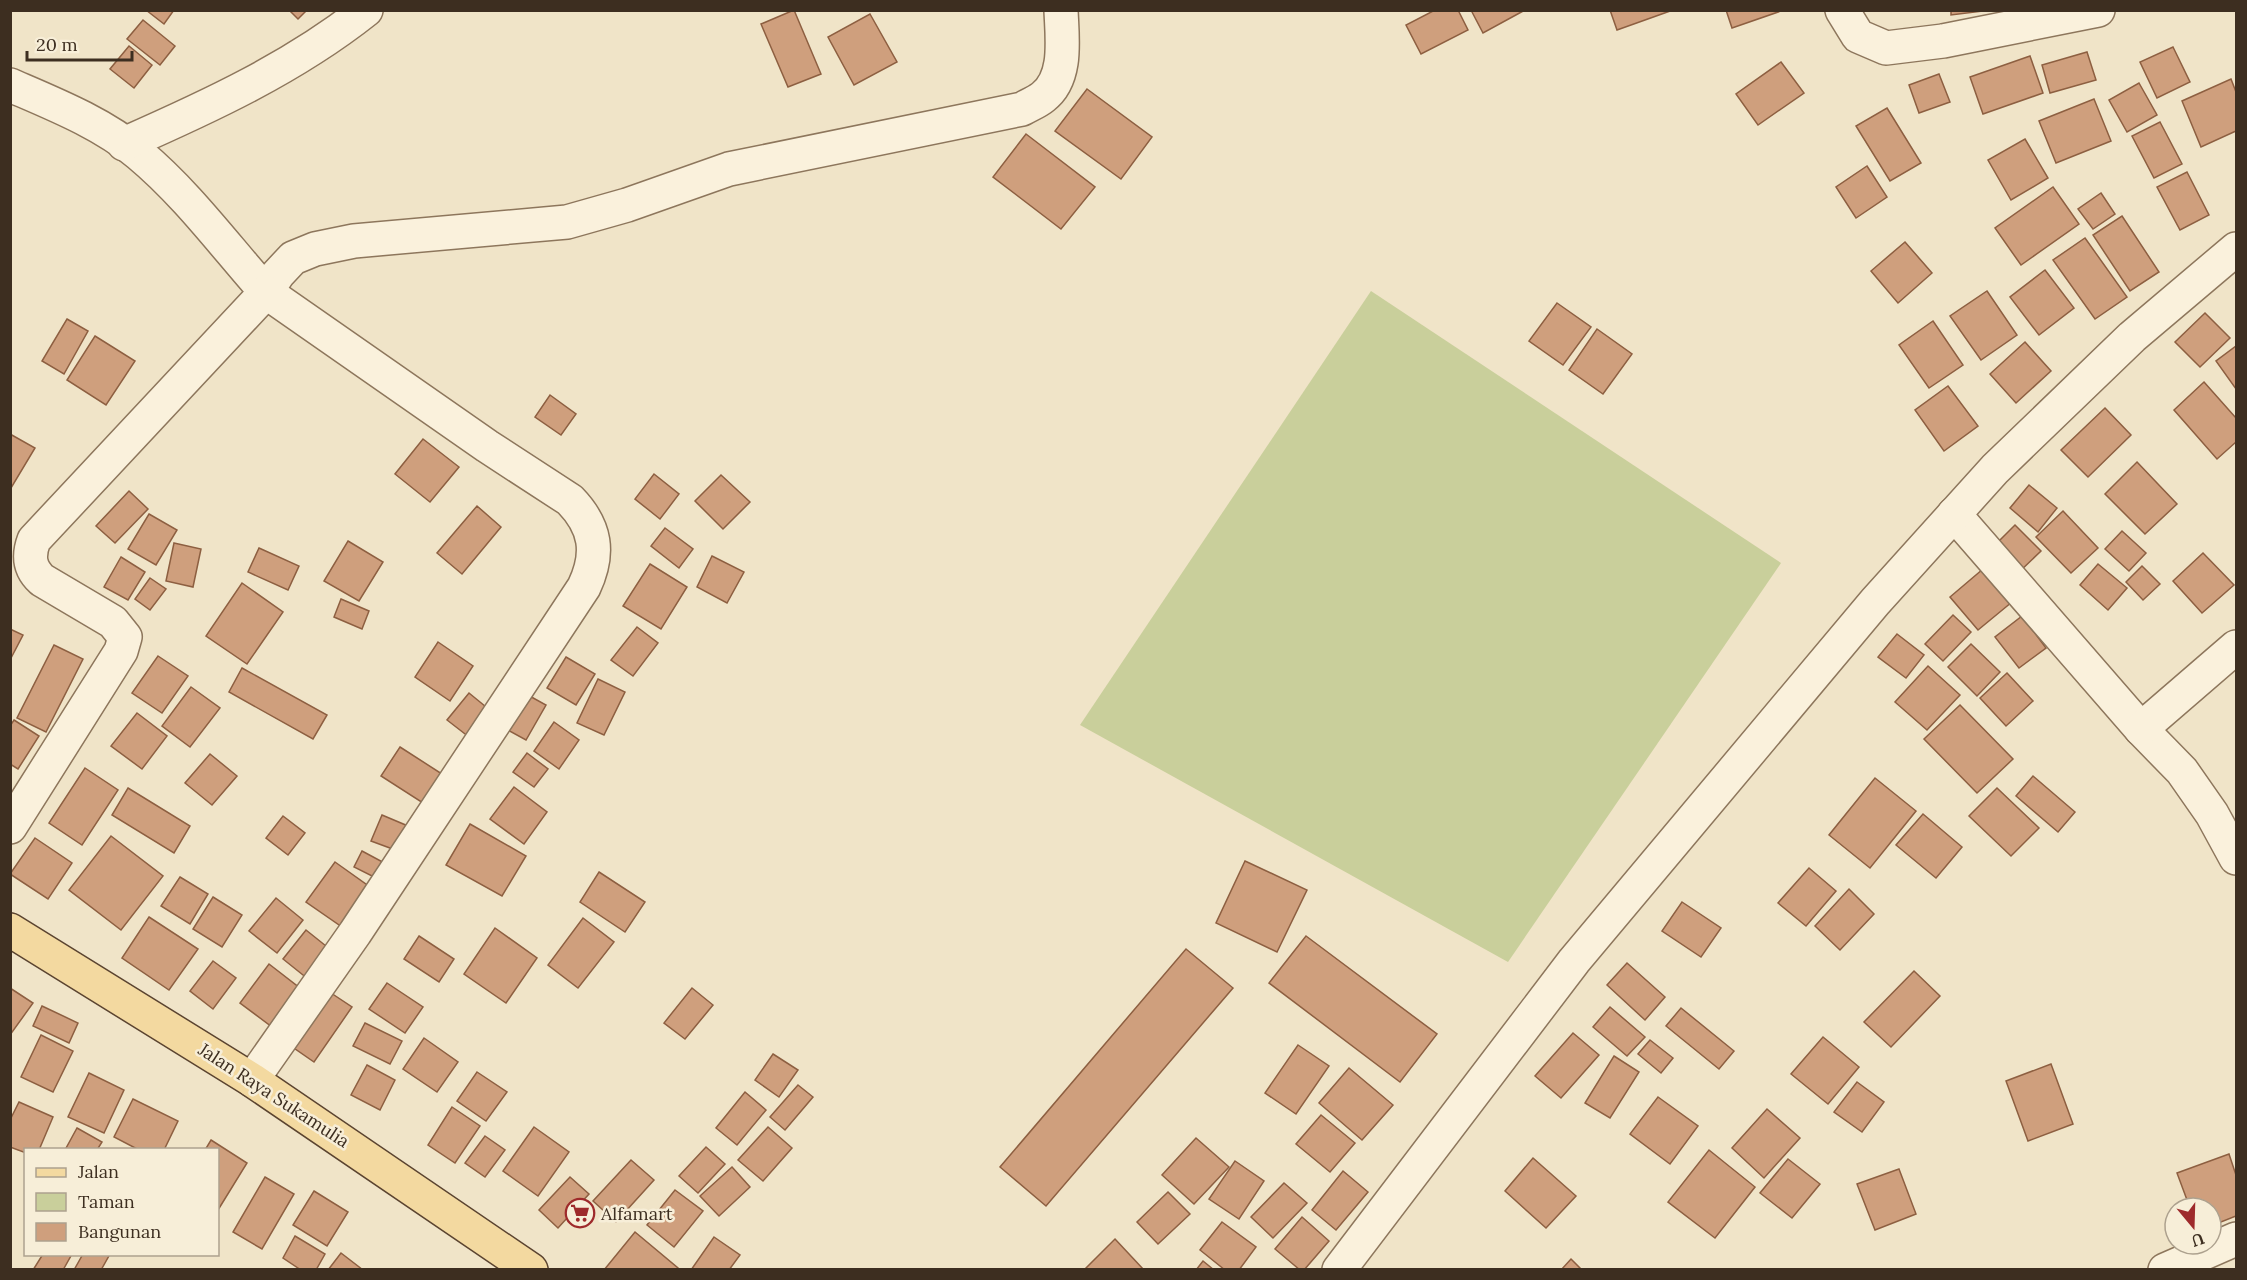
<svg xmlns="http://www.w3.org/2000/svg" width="2247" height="1280" font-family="Lora,serif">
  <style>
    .green { fill: #c9cf9b }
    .building { fill: #cf9f7d; stroke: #8d5f41; stroke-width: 1.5 }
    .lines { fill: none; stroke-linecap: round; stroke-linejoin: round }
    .minor-casing { stroke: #8d765c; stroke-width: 36 }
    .major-casing { stroke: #5b4430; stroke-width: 36 }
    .minor { stroke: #faf1dc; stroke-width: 33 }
    .major { stroke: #f3d9a0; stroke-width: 33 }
    .labels { text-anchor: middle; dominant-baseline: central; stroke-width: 5; stroke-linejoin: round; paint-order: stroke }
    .street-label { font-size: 18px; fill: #3d2e20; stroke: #f7eed8 }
    .poi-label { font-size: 18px; fill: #3d2e20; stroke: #f7eed8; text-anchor: start }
  </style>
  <rect width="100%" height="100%" fill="#f0e4c8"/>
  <polygon class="green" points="1371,291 1781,563 1508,962 1080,725"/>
  <g class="building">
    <polygon points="146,10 174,10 164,24"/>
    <polygon points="289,10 307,10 298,19"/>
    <polygon points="794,10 821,74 788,87 761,24"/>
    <polygon points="1435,10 1458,10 1468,30 1421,54 1406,25"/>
    <polygon points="1471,10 1525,10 1483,33"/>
    <polygon points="1610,10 1673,10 1617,30"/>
    <polygon points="1726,10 1784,10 1732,28"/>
    <polygon points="1951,10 1991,10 1951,15"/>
    <polygon points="870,14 897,62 854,85 828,37"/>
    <polygon points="143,20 175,46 160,65 127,39"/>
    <polygon points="129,46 152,65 134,88 110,69"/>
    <polygon points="2173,47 2190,82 2157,98 2140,62"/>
    <polygon points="2087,52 2096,80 2050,93 2042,65"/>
    <polygon points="2030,56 2043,93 1983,114 1970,77"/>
    <polygon points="1781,62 1804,93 1758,125 1736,94"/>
    <polygon points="1939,74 1950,102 1919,113 1909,85"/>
    <polygon points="2231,79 2236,92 2236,131 2201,147 2182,101"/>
    <polygon points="2139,83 2157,115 2127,132 2109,100"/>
    <polygon points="1087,89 1152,137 1121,179 1055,131"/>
    <polygon points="2094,99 2111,141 2056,163 2039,121"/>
    <polygon points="1887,108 1921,163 1890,181 1856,126"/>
    <polygon points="2160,122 2182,164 2154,178 2132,136"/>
    <polygon points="1026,134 1095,187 1061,229 993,177"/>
    <polygon points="2025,139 2048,178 2011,200 1988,160"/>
    <polygon points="1867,166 1887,197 1856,218 1836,187"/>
    <polygon points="2187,172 2209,215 2180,230 2157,187"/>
    <polygon points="2053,187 2079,224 2021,265 1995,228"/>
    <polygon points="2101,193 2115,214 2093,229 2078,209"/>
    <polygon points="2122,216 2159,272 2130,291 2093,235"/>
    <polygon points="2085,238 2127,297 2095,319 2053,260"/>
    <polygon points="1905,242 1932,273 1898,303 1871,271"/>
    <polygon points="2045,270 2074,308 2039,335 2010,297"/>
    <polygon points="1987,291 2017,335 1981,360 1950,316"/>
    <polygon points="1557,303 1591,327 1563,365 1529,341"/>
    <polygon points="2205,313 2230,338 2200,367 2175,342"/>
    <polygon points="67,319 88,331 64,374 42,361"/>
    <polygon points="1933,321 1963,365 1929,388 1899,345"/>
    <polygon points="1597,329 1632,354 1603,394 1569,370"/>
    <polygon points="95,336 135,361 106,405 67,380"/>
    <polygon points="2025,342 2051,371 2016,403 1990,374"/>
    <polygon points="2236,346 2236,389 2216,361"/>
    <polygon points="2204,382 2236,418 2236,442 2217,459 2174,410"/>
    <polygon points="1948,386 1978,426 1944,451 1915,410"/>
    <polygon points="550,395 576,414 561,435 535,417"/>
    <polygon points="2105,408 2131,435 2088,477 2061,450"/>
    <polygon points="10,434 35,448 11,488 10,488"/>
    <polygon points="423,439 459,467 430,502 395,474"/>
    <polygon points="2137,462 2177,504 2145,534 2105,494"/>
    <polygon points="654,474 679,494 660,519 635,499"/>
    <polygon points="721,475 750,502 723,529 695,501"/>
    <polygon points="2029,485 2057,508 2038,532 2010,508"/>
    <polygon points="129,491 148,509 115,543 96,526"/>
    <polygon points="477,506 501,527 462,574 437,553"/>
    <polygon points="2063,511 2098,548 2071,573 2036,537"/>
    <polygon points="149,514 177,530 156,565 128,549"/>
    <polygon points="2015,525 2041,551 2017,574 1991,549"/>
    <polygon points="665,528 693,549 679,568 651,546"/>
    <polygon points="2122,531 2146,553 2129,571 2105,549"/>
    <polygon points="348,541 383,562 359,601 324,581"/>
    <polygon points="174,543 201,549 193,587 166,581"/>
    <polygon points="259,548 299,566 288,590 248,572"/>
    <polygon points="2203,553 2234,585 2202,613 2173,581"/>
    <polygon points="712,556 744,572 727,603 697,587"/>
    <polygon points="121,557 145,572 128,600 104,587"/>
    <polygon points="650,564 687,587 661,629 623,606"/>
    <polygon points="2098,564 2127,588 2108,610 2080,585"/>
    <polygon points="2142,566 2160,584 2143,600 2126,582"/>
    <polygon points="1983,569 2012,602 1978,630 1950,597"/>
    <polygon points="150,578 166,589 150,610 135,599"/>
    <polygon points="242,583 283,612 247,664 206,636"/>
    <polygon points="341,599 369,611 362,629 334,617"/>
    <polygon points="1953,615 1971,632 1943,661 1925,644"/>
    <polygon points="2022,616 2046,648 2019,668 1995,637"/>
    <polygon points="637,627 658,643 633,676 611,660"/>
    <polygon points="10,629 23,635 10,660"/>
    <polygon points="1897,634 1924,655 1906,678 1878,657"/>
    <polygon points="438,642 473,666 450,701 415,677"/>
    <polygon points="1971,644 2000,672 1977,696 1948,667"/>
    <polygon points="54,645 83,659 46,732 17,718"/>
    <polygon points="158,656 188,676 162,713 132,693"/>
    <polygon points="566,657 595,674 576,705 547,688"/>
    <polygon points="1928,666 1960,695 1927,730 1895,702"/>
    <polygon points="242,668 327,715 313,739 229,692"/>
    <polygon points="2007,673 2033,701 2006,726 1980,698"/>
    <polygon points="598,679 625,692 604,735 577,723"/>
    <polygon points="191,687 220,708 190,747 162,726"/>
    <polygon points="469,693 491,711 469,737 447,720"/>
    <polygon points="526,694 546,705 526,740 506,729"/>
    <polygon points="1960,705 2013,759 1977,793 1924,739"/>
    <polygon points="137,713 167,736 142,769 111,746"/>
    <polygon points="14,720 39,736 18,769 10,764 10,726"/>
    <polygon points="554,722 579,740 559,769 534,751"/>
    <polygon points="400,747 442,774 423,803 381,776"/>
    <polygon points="527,753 548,769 534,787 513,772"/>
    <polygon points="210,754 237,776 212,805 185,783"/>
    <polygon points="85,768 118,790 82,845 49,823"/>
    <polygon points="2033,776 2075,812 2058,832 2016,796"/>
    <polygon points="1875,778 1916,811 1870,868 1829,835"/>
    <polygon points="514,787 547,812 524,844 490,819"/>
    <polygon points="128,788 190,826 174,853 112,815"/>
    <polygon points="1997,788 2039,828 2011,856 1969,816"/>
    <polygon points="1923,814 1962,847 1936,878 1896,845"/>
    <polygon points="382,815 408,826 398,851 371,841"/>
    <polygon points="283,816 305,833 288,855 266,838"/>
    <polygon points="470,824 526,856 502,896 446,865"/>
    <polygon points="111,836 163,876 121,930 69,890"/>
    <polygon points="35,838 72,863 48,899 10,874"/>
    <polygon points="362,851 392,867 384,882 354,867"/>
    <polygon points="1245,861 1307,890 1277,952 1216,923"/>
    <polygon points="335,862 370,887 342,927 306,902"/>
    <polygon points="1809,868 1836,891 1806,926 1778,903"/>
    <polygon points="599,872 645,902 625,932 580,902"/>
    <polygon points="180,877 208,894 190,924 161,906"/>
    <polygon points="1849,889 1874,914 1840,950 1815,926"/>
    <polygon points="213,897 242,915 222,947 193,929"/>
    <polygon points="276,898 303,920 277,953 249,931"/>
    <polygon points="1682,902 1721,928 1701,957 1662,931"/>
    <polygon points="149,917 198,949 169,990 122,958"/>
    <polygon points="583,918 614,942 578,988 548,965"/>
    <polygon points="495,928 537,958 506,1003 464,974"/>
    <polygon points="306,930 331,950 308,979 283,959"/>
    <polygon points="419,936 454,959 439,982 404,959"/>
    <polygon points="1306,936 1437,1034 1400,1082 1269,983"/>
    <polygon points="1186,949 1233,988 1046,1206 1000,1167"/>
    <polygon points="213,961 236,978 213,1009 190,991"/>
    <polygon points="1627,963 1665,997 1645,1020 1607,985"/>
    <polygon points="269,964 305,992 276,1030 240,1003"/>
    <polygon points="1914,971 1940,996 1891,1047 1864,1022"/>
    <polygon points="387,983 423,1007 405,1033 369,1009"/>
    <polygon points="10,988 33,1003 10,1035"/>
    <polygon points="692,988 713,1005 685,1039 664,1023"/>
    <polygon points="328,991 352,1007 314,1062 291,1046"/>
    <polygon points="42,1006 78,1023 69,1043 33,1026"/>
    <polygon points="1610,1007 1645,1037 1627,1056 1593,1027"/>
    <polygon points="1681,1008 1734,1051 1719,1069 1666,1026"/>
    <polygon points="365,1023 402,1041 390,1064 353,1046"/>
    <polygon points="1573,1033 1599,1055 1561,1098 1535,1076"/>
    <polygon points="41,1035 73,1051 53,1092 21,1077"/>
    <polygon points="1823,1037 1859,1067 1828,1104 1791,1074"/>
    <polygon points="424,1038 458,1062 437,1092 403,1069"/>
    <polygon points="1650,1040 1673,1058 1661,1073 1638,1054"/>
    <polygon points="1298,1045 1329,1066 1296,1114 1265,1093"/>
    <polygon points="773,1054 798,1070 779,1097 755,1080"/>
    <polygon points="1614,1056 1639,1072 1610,1118 1585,1103"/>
    <polygon points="2051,1064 2073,1124 2028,1141 2006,1081"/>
    <polygon points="367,1065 395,1080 380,1110 351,1095"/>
    <polygon points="1349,1068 1393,1105 1362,1140 1319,1103"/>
    <polygon points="477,1072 507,1092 486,1121 457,1101"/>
    <polygon points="89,1073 124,1090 104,1133 68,1117"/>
    <polygon points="1857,1082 1884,1102 1862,1132 1834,1112"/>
    <polygon points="798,1085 813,1097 785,1130 770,1117"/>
    <polygon points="745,1092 766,1110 737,1145 716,1128"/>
    <polygon points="1658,1097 1698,1126 1670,1164 1630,1134"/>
    <polygon points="133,1099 178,1121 164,1150 139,1150 114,1137"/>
    <polygon points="19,1102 53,1117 39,1150 26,1150 26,1153 10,1147 10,1120"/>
    <polygon points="452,1107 480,1126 455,1163 428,1145"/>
    <polygon points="1767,1109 1800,1138 1764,1178 1732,1148"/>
    <polygon points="1321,1115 1355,1143 1330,1172 1296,1144"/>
    <polygon points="534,1127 569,1152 538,1196 503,1171"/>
    <polygon points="768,1127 792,1148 763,1181 738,1160"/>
    <polygon points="77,1128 102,1142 97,1150 65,1150"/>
    <polygon points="485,1136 505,1150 485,1177 465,1163"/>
    <polygon points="1196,1138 1229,1167 1194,1204 1162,1175"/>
    <polygon points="211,1140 247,1163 218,1210 218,1150 205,1150"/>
    <polygon points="706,1147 725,1164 698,1193 679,1176"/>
    <polygon points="1709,1150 1755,1187 1715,1238 1668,1202"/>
    <polygon points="2229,1154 2236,1175 2236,1216 2211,1226 2211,1208 2190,1208 2177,1173"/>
    <polygon points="1533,1158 1576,1196 1546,1228 1505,1191"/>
    <polygon points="1788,1159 1820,1184 1792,1218 1760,1193"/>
    <polygon points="631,1160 654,1180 616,1222 593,1201"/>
    <polygon points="1235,1161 1264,1181 1239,1219 1209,1199"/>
    <polygon points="732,1167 750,1187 719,1216 700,1196"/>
    <polygon points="1899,1169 1916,1214 1875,1230 1857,1184"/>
    <polygon points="1343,1171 1368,1192 1336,1230 1312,1210"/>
    <polygon points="265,1177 294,1194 262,1249 233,1232"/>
    <polygon points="570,1177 589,1194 558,1228 539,1210"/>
    <polygon points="1284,1183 1307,1203 1273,1238 1251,1217"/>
    <polygon points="675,1190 703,1211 674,1247 647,1225"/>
    <polygon points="314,1191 348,1212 327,1246 293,1225"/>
    <polygon points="1168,1192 1190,1214 1158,1244 1137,1222"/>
    <polygon points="1302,1217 1329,1241 1304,1270 1300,1270 1275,1249"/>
    <polygon points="1222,1222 1256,1247 1239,1270 1225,1270 1200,1250"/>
    <polygon points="635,1232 678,1268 677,1270 604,1270"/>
    <polygon points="295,1236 325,1254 316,1270 301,1270 283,1258"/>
    <polygon points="714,1237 740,1255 729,1270 691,1270"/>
    <polygon points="1115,1239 1144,1270 1084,1270"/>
    <polygon points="341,1253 363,1270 328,1270"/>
    <polygon points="43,1254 72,1254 63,1270 33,1270"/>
    <polygon points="83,1254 110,1254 101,1270 74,1270"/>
    <polygon points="1571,1259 1582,1270 1561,1270"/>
    <polygon points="1203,1261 1214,1270 1196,1270"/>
  </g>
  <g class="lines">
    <g class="minor-casing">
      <g id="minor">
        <polyline points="1842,10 1858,36 1886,48 1943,41 2098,10"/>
        <path d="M10 85C54 104 102 123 139 154 187 194 225 246 266 292L278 274 293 258 315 249 354 241 567 222 627 205 729 169 1022 109C1029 105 1037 102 1043 97 1068 78 1062 38 1061 10"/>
        <path d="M124 144C208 107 293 68 366 10"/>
        <polyline points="1954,514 2141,729 2182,771 2212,814 2236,858"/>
        <polyline points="2141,729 2236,647"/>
        <path d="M10 827 121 651 125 637 113 622 42 580C29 568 28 556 34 540L266 292 487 446 570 500C596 527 600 553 584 587L355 933 252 1080"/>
        <polyline points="1339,1270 1574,961 1875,602 1995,469 2132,337 2236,249"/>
        <polyline points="2165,1270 2236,1239"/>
      </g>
    </g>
    <g class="major-casing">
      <polyline id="major" points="10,930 252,1080 531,1270"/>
    </g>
    <use href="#minor" class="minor"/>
    <use href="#major" class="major"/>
  </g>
  <defs>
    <g id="supermarket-ring" transform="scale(1.5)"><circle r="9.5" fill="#f7eed8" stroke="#9e2a2b" stroke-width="1.5"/><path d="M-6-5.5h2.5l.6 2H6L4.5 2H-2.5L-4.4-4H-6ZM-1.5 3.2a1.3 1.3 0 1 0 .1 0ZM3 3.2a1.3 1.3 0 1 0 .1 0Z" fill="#9e2a2b"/></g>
  </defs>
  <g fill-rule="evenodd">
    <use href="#supermarket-ring" x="580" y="1213"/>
  </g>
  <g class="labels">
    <g class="street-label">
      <text transform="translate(274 1095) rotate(33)">Jalan Raya Sukamulia</text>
    </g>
    <g class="poi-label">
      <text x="601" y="1213">Alfamart</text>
    </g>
  </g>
  <rect width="2247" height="1280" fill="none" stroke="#3d2e20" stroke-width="24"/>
  <rect x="24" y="1148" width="195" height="108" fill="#f7eed8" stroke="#ada18e" stroke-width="1.5"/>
  <rect x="36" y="1168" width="30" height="9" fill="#f3d9a0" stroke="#ada18e" stroke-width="1.5"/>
  <text x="78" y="1178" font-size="18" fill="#3d2e20">Jalan</text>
  <rect x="36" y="1193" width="30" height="18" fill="#c9cf9b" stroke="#ada18e" stroke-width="1.5"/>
  <text x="78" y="1208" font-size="18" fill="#3d2e20">Taman</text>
  <rect x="36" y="1223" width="30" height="18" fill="#cf9f7d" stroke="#ada18e" stroke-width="1.5"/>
  <text x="78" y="1238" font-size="18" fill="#3d2e20">Bangunan</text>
  <g transform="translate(2193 1226) rotate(161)"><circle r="28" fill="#f7eed8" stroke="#ada18e" stroke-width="1.5"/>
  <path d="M0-4.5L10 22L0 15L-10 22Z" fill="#9e2a2b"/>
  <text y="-9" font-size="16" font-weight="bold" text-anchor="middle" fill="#3d2e20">U</text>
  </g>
  <path d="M27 51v9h105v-9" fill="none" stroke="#3d2e20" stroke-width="3"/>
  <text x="36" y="51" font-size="18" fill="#3d2e20" stroke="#f7eed8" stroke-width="4.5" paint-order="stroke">20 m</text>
</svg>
